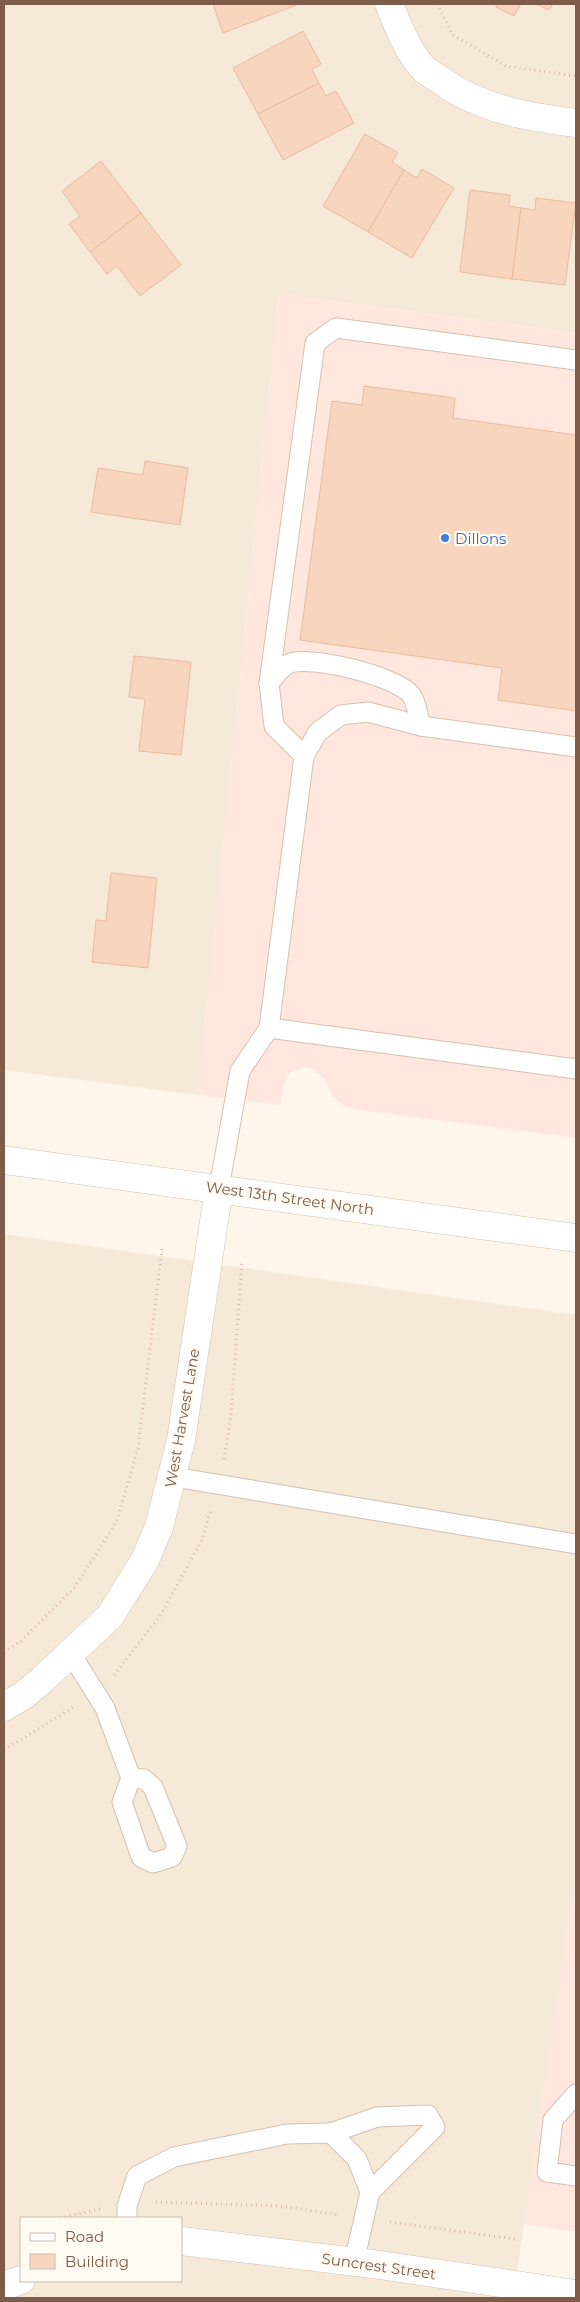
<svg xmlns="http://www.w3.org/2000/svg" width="580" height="2302" font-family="Montserrat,sans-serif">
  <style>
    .residential { fill: #f7e9d7; fill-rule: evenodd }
    .commercial { fill: #ffe7dd }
    .building { fill: #f7d5bf; stroke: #ebbb9d }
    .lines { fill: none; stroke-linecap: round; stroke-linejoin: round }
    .service-casing { stroke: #d5c0b0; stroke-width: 21 }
    .minor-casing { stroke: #d5c0b0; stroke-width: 29 }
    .tertiary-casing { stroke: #d5c0b0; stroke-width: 29 }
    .path { stroke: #ddb8a1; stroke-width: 3; stroke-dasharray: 1 4; stroke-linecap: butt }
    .service { stroke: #fff; stroke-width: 19 }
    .minor { stroke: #fff; stroke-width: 28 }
    .tertiary { stroke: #fff; stroke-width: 28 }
    .shop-dot { fill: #3f7fe0; stroke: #fffaf2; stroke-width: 2 }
    .labels { text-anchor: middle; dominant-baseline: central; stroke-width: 4.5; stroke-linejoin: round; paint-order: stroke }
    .shop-label { font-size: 15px; fill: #366cbe; stroke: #fffaf2; text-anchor: start }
    .street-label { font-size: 15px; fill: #7d5c49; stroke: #fffaf2 }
  </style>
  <rect width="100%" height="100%" fill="#fef6ea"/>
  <g class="residential">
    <polygon points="4,4 576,4 576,333 279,294 198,1095 4,1070"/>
    <path d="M4 1234 576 1315V1878L513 2298H4ZM21 2218H181V2281H21Z"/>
  </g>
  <g class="commercial">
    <polygon points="279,294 576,333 576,1138 360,1110 344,1106 332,1095 325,1079 314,1069 303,1068 290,1072 284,1084 280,1105 198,1095"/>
    <polygon points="576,1878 576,2232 524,2224"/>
  </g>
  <g class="building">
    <polygon points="213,4 299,4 223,33"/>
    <polygon points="497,4 521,4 514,16 496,7"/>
    <polygon points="536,4 553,4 549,10"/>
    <polygon points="303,31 321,64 312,69 319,83 258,114 233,68"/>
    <polygon points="319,83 326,96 336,91 354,123 283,160 258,114"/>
    <polygon points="365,134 398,153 392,162 404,170 368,232 323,206"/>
    <polygon points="101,161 141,213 90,252 69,224 80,216 62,191"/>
    <polygon points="422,169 454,188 412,258 368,232 404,170 417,178"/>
    <polygon points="470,190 510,195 509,206 521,208 512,279 460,272"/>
    <polygon points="536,198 576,203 565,285 512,279 521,208 535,210"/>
    <polygon points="141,213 181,265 140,296 117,266 107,274 90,252"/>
    <polygon points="364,386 455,398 453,418 576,435 576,711 498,700 502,668 300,640 332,401 362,405"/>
    <polygon points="145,461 188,468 180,525 91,512 98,468 143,475"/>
    <polygon points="134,656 191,662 181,755 139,751 145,699 129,697"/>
    <polygon points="111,873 157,878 148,968 92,962 96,920 106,921"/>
  </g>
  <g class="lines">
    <g class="service-casing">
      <g id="service">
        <path d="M269 683C274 678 281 667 288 664 309 654 400 677 412 696 417 704 418 717 421 726"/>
        <polyline points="304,756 274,726 269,683 315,343 336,328 576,360"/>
        <polyline points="269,1028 576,1069"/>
        <polyline points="219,1188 240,1071 269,1028 304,756 318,732 341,715 368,712 421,726 576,747"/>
        <polyline points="174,1477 576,1544"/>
        <polyline points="71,1654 105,1708 131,1778 144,1779 153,1787 177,1846 172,1857 153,1863 141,1857 122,1802 131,1778"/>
        <polyline points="576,2094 553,2120 547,2172 576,2176"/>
        <polyline points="331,2133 377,2117 428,2115 435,2127 370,2192"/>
        <polyline points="127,2218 127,2206 137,2176 174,2157 287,2134 331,2133 357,2159 370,2192 354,2262"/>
      </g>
    </g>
    <g class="minor-casing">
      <g id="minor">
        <path d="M389 4C398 26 407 50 423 68 427 72 434 76 439 79 479 109 528 117 576 123"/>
        <polyline points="4,1707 24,1695 42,1680 110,1616 145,1560 159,1527 181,1440 219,1188"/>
        <polyline points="181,2241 373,2264 576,2294"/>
        <polyline points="4,2286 21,2280"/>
      </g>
    </g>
    <g class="tertiary-casing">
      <polyline id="tertiary" points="4,1160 576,1238"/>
    </g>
    <g class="path">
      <polyline points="437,4 453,35 506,66 576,76"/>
      <polyline points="224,1459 231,1416 242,1261"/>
      <polyline points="4,1652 21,1641 74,1588 116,1523 138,1448 162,1249"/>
      <polyline points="114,1675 160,1616 202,1540 211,1509"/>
      <polyline points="4,1750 74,1707"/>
      <polyline points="156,2202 280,2206 339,2215"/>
      <polyline points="60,2218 100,2209"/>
      <polyline points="390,2222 515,2239"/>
    </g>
    <use href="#service" class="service"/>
    <use href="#minor" class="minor"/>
    <use href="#tertiary" class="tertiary"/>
  </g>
  <circle class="shop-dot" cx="445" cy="538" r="5"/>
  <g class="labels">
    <g class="shop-label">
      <text x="455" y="538">Dillons</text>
    </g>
    <g class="street-label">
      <text transform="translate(290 1198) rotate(8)">West 13th Street North</text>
      <text transform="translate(182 1418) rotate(-80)">West Harvest Lane</text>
      <text transform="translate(379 2266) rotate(8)">Suncrest Street</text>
    </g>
  </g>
  <rect width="580" height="2302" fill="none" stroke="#7d5c49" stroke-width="10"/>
  <rect x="20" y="2217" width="162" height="65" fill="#fffaf2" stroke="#cbbbae"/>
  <rect x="30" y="2233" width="25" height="8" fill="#ffffff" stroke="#cbbbae"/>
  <text x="65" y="2242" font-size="15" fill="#7d5c49">Road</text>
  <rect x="30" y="2254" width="25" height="15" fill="#f7d5bf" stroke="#cbbbae"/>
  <text x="65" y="2267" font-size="15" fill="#7d5c49">Building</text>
</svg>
